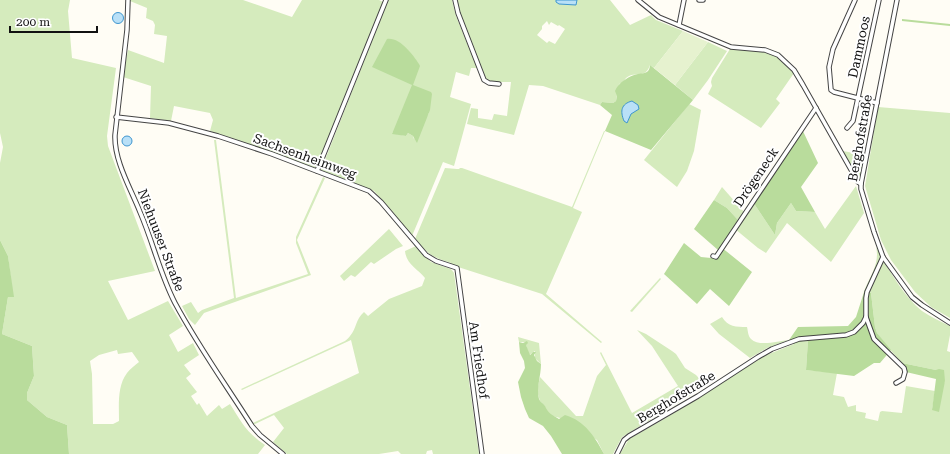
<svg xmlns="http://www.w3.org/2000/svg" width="950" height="454" font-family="'Roboto Serif',serif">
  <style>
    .green { fill: #d5ebbd; fill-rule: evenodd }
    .forest { fill: #b9dc9c }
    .pitch { fill: #e6f2cf }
    .water { fill: #b9e0f7; stroke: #3f96cf }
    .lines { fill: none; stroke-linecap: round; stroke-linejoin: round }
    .minor-casing { stroke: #444; stroke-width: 5.5 }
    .minor { stroke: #fff; stroke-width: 3.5 }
    .labels { text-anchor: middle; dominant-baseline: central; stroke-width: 4; stroke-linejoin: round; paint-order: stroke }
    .street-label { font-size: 13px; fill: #111; stroke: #fff }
  </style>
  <rect width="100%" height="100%" fill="#fffdf5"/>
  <g class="green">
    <path d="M0 0H70L68 11 72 58 116 68 107 136 108 146 155 271 108 281 128 320 168 301 183 326 169 335 178 352 193 343 199 355 184 365 191 374 186 378 197 392 191 396 197 405 199 403 207 416 219 405 222 409 230 404C242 423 246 432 265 445L258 454H69L67 425 47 417 27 400V393L34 376 32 346 2 334 8 297H13L8 256 0 240V163L3 147 0 133ZM117 350 118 354 132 352 139 362C135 365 130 369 127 373 117 386 119 406 119 421L113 424H93L92 374 90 361 99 355Z"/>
    <polygon points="130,0 243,0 292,17 302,0 379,0 383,2 316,168 210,131 213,120 210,113 174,106 171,121 150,118 151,86 123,77 128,50 164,63 167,36 154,34 155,25 153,21 146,18 147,8 130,1"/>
    <path d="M388 0H452L456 16 477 68H471L469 76 456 72 450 97 471 104 454 166 443 162 412 236 392 211 374 191 321 170ZM429 113 414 139 413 136 408 133 406 136 392 133Z"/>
    <path d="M457 0H610L630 25 651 15 656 20 683 31 654 68 650 65C645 80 636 70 626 78 624 81 623 83 619 84L616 101 613 103 602 102 600 105 543 86 529 85 514 135 467 124 471 108 478 109V118L492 120 494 114 507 116 511 82H489L485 79 461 16ZM547 21 549 25 551 22 558 26 559 25 565 29 555 44 549 41 547 43 537 35 542 29V26Z"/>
    <polygon points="708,42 727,51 708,80 693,100 675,85"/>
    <polygon points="730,49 764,52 777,56 794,73 776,99 780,103 761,128 708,94 712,86 711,82 712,78"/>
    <polygon points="689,104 701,110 694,151 687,171 677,187 644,160"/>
    <polygon points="878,107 950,113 950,318 931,307 915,292 891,260 881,240 865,186"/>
    <path d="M604 131H605L573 208 582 212 546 294 602 342 601 343 542 294 455 266 451 264V263C432 257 429 255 415 239L445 168 457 169H459L460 168H462L572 207Z"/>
    <polygon points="214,140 216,140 236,298 308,274 296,243 296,237 323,177 325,178 297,240 311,275 204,313 195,325 189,319 182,306 191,302 198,313 202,310 234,298"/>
    <polygon points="843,151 864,155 860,179 857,179"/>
    <polygon points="856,186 864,213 831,262 787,223 766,253 758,248 735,229 753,202 775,235 777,223 791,203 796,211 815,212 825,229"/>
    <polygon points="722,187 744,212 738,220 727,208 714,200"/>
    <polygon points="389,229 403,246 396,249 374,264 371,262 355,277 351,275 344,281 340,276"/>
    <path d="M416 246 431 262 451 269 454 273 479 454H433L432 450 427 451 426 454H401L398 451 379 454H287L273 442 284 428 274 415 253 425V423L359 373 351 340 242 390 241 389 345 341C347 339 349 338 350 336 357 328 355 320 364 312L368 316 389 299 422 286 425 278C418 269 406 264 405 251Z"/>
    <path d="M876 247C888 268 903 296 922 311 931 317 940 321 950 326V335L947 351 950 352V454H620L629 439 666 418 764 356 794 344 808 340 806 370 837 373 833 395 844 397 848 407 856 405V411L866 413 865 418 878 421 880 412 882 411 902 413 906 386 935 391 932 410 945 381 936 370 902 363 884 343 877 333 875 327 871 293 865 289C871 275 880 262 876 247Z"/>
    <polygon points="660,278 661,279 632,312 630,311"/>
    <path d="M722 317C728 327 736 327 747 327 748 331 748 336 751 339 759 347 778 341 789 340L767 348 750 358 719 334 710 324Z"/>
    <polygon points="637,330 646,334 672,351 676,354 685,368 696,375 706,386 622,437 613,454 604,454 597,440 560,418 552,416 547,412 544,405 540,401 537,391 540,377 576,416 583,416 597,376 606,365 600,353 601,352 632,413 678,386 652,346"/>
    <polygon points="518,337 539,343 541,364 535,358 535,351 529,355 525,342 519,342"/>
  </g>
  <g class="forest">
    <polygon points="902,19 950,24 950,26 902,21"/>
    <path d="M387 39C400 37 413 55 419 64L420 66 413 85 431 92 432 94 430 110 417 143 413 136 408 133 406 136 392 134 412 85 372 67Z"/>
    <path d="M650 65 693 100 651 150 605 131 612 115 600 105 602 102 613 103 616 101 617 96 615 91C618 83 630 75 638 74 642 73 645 74 648 71 649 70 650 67 650 65Z"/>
    <polygon points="802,129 818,163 801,187 815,212 796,211 791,203 777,223 775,235 753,202"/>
    <polygon points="714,200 727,208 738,220 721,247 752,272 729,306 710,289 697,304 664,274 684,243 701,257 711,258 718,250 694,229"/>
    <polygon points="0,240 8,256 14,297 8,297 2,334 32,346 34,376 27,393 27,400 47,417 67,425 69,454 0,454"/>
    <polygon points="865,289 871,293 875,327 877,333 891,350 880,363 874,363 854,376 806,370 808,340 794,344 789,340 798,327 848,326 856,317"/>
    <path d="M527 341 528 343 526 345 530 355 533 352H536L534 355 537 361 541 364C541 376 536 388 539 399 540 402 543 403 545 406 548 413 552 415 559 419L565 415C585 421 595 437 604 454H562L551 436 543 426 529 418 525 409 521 397 518 382 525 368 524 361 520 353 519 342 523 343Z"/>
    <polygon points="902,363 936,370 939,369 944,370 945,381 939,412 932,410 936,379 906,372"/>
  </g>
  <polygon class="pitch" points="683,31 708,42 675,85 654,68"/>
  <g class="water">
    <polygon points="556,0 577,0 576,5 559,4 556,2"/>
    <circle cx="118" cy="18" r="5.5"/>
    <path d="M632 101 638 105 639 109 631 114 627 123 624 121C620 111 621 104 632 101Z"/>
    <circle cx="127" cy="141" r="5"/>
  </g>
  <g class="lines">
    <g class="minor-casing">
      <g id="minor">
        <path d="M128 0 127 30 115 135C114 161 131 189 140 212 153 242 160 274 175 303 198 346 226 385 252 426L260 435 283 454"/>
        <polyline points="455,0 458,13 484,80 489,83 499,84"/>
        <polyline points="638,0 659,17 731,47 765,50 778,55 794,70 803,85 858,182 861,184"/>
        <polyline points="699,0 703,0"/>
        <polyline points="855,0 833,49 829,67 831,90 834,92 877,103"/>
        <polyline points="897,0 861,184 861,189 874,232 883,257 912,297 922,305 950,323"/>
        <polyline points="679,25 684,0"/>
        <polyline points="116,117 169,123 218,136 272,154 369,191 381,202 426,255 436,261 457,268 482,454"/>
        <polyline points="847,128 853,121 879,0"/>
        <polyline points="317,171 386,0"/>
        <polyline points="713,256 716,257 816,108"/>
        <polyline points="866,317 874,339 904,368 905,372 903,379 896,383"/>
        <polyline points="617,454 624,440 629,436 698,396 758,357 772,349 799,339 846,335 854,332 863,323 866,317 866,298 867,292 883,257"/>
      </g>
    </g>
    <use href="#minor" class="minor"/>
  </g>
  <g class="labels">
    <g class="street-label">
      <text transform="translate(859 47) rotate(-78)">Dammoos</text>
      <text transform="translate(860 138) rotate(-80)">Berghofstraße</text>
      <text transform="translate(305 156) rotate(20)">Sachsenheimweg</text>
      <text transform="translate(756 177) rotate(-56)">Drögeneck</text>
      <text transform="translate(161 240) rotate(69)">Niehuuser Straße</text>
      <text transform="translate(479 360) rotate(82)">Am Friedhof</text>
      <text transform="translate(676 397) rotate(-31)">Berghofstraße</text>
    </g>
  </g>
  <path d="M10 26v6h87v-6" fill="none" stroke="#111111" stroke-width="2"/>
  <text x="16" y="26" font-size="12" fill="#111111" stroke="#ffffff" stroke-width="3" paint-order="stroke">200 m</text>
</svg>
